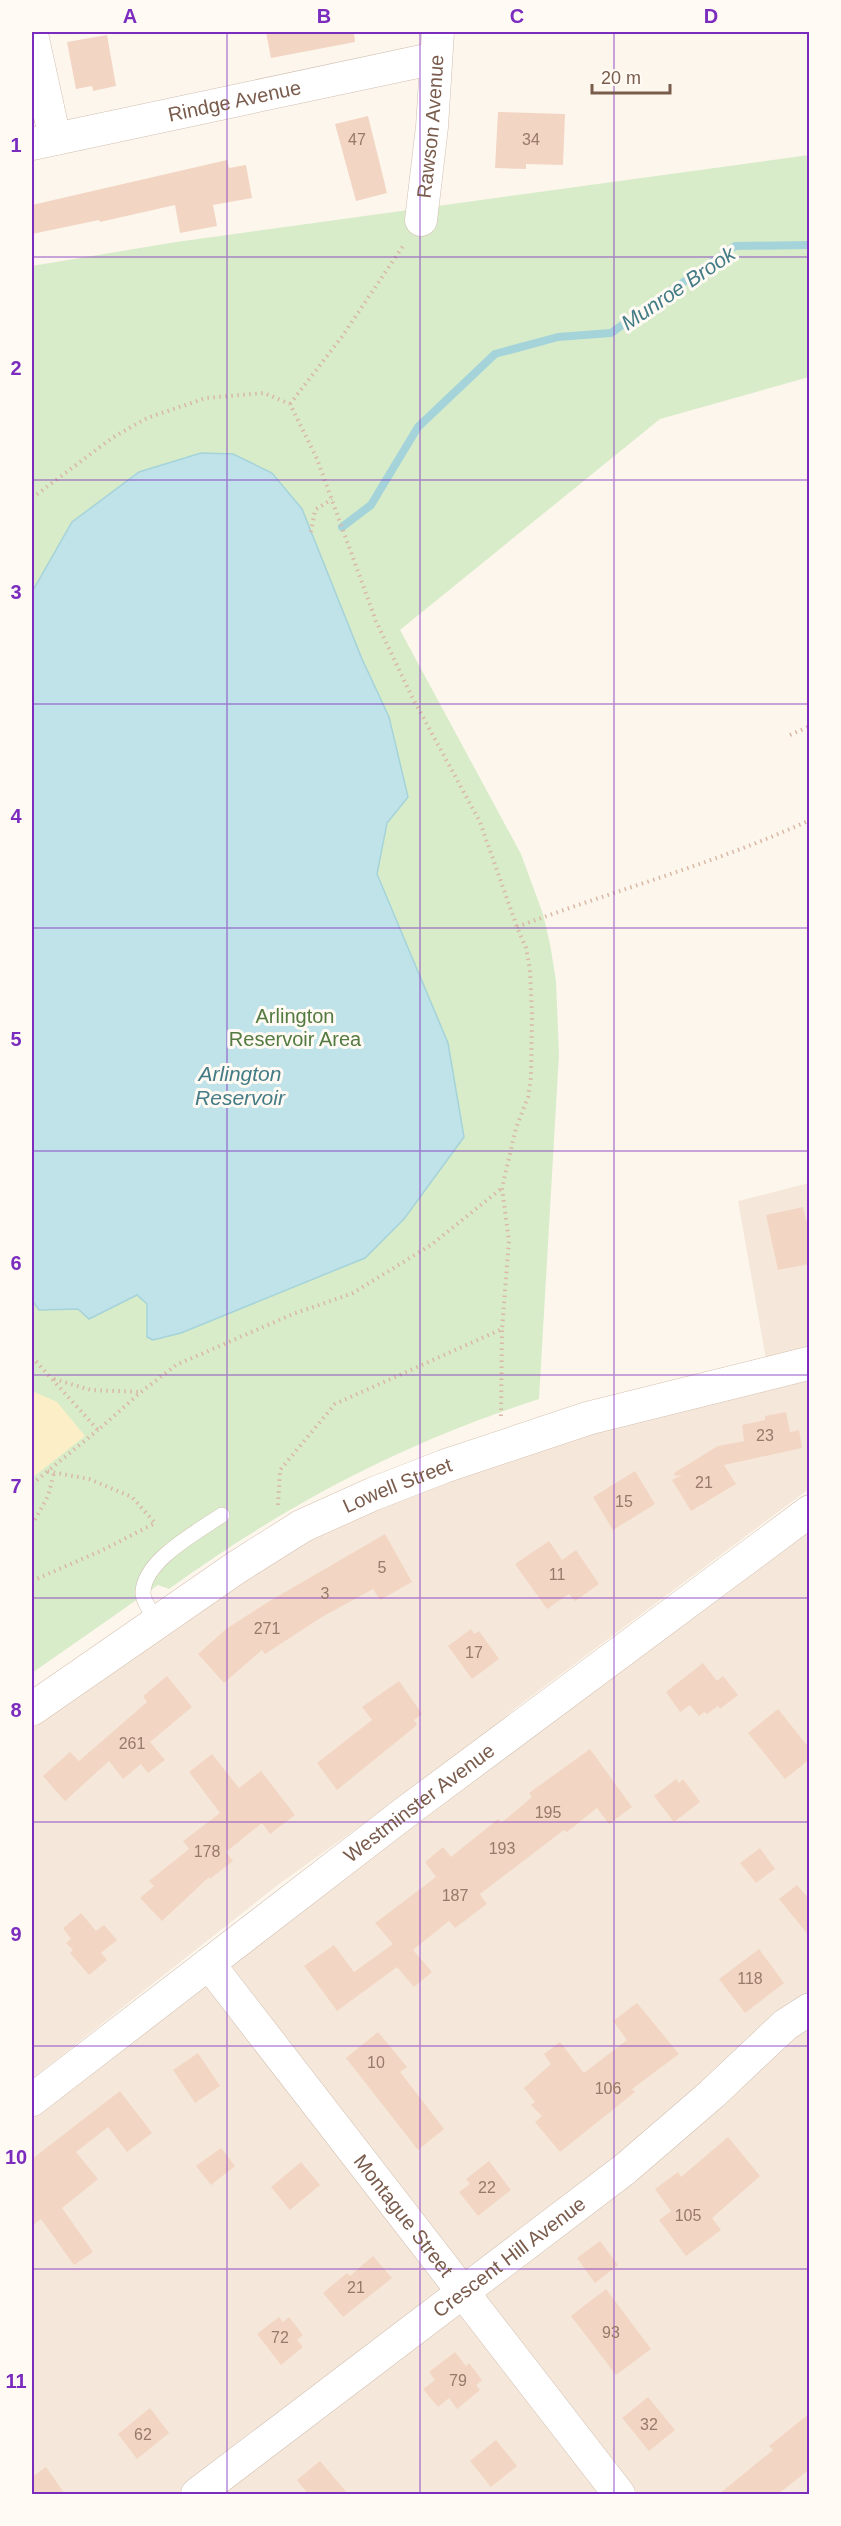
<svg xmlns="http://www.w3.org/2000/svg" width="841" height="2526" font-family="Arial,sans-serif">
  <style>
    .residential { fill: #f5e8da }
    .green { fill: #d8ecc9 }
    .sand { fill: #fcefc7 }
    .water { fill: #bfe3e8; stroke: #a5d3da; stroke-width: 1.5 }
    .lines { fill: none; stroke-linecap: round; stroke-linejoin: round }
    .stream { stroke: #a5d3da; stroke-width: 8 }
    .building { fill: #f3d5c3 }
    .service-casing { stroke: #d1beb0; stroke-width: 16 }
    .minor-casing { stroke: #d1beb0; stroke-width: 33 }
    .secondary-casing { stroke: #d6c0b0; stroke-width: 34 }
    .path { stroke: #d9b8a5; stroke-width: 4; stroke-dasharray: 1.5 4.5; stroke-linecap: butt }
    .service { stroke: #fff; stroke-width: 15 }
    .minor { stroke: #fff; stroke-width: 32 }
    .secondary { stroke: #fff; stroke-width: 33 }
    .grid { fill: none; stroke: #7b2cbf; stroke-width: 1.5; stroke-opacity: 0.55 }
    .labels { text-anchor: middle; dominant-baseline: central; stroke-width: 6; stroke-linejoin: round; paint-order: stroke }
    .number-label { font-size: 16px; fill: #987a6a }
    .street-label { font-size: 20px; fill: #7a5c4d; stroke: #fffaf3 }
    .park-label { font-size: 20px; fill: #537a41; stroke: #fffaf3 }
    .water-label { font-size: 21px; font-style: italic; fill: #437c86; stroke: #fffaf3 }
    .neatline { fill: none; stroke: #7b2cbf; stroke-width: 2 }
    .grid-label { font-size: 20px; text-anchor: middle; font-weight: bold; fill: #7b2cbf }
  </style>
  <rect width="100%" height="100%" fill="#fdf6ec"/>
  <g class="residential">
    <polygon points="809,1183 809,1349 766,1359 738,1201"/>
    <polygon points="809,1377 809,1489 517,1707 453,1760 279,1884 32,2079 32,1722 265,1565 345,1522 434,1485 557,1443"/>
    <polygon points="809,1524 809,2494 638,2494 346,2120 231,1965"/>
    <polygon points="210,1974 603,2494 32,2494 32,2115"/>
  </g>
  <path class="green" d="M809 155V377L660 419 400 630 521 854 543 914 550 944 556 981 559 1054 539 1399C401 1444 287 1504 169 1589L158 1585 32 1673V266L176 242Z"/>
  <polygon class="sand" points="32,1391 57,1402 85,1436 32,1478"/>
  <polygon class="water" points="201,453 233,454 272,473 302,509 362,659 389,717 408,797 387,823 377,874 448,1043 464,1137 404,1219 365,1258 181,1333 153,1340 147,1337 147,1304 137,1295 89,1319 78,1309 39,1310 32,1300 32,592 72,522 139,472"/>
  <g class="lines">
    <polyline class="stream" points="342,527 371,505 418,427 495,354 558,337 611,333 735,246 810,245"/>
  </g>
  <g class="building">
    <polygon points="266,32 354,32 355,42 271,58"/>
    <polygon points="107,35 116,86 93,91 92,86 76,89 67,42"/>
    <polygon points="498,112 565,114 563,165 526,164 526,169 495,168"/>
    <polygon points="368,116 387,193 356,201 335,124"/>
    <polygon points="227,160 229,168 246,165 252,198 213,205 217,226 180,233 175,205 100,222 99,220 32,234 32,205"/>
    <polygon points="803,1207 810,1235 810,1264 778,1270 766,1215"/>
    <polygon points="786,1412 790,1432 799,1430 802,1448 724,1465 736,1484 691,1511 672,1480 682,1475 675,1476 674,1473 718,1446 744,1441 742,1425 765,1420 765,1416"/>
    <polygon points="635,1471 655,1504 613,1530 593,1497"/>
    <polygon points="385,1534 412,1582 380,1600 373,1589 322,1617 265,1654 262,1650 224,1683 198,1654 226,1629 268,1602"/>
    <polygon points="549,1541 562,1560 576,1550 599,1584 575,1601 569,1594 547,1609 515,1564"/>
    <polygon points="471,1629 474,1634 479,1631 499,1659 472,1679 448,1646"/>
    <polygon points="703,1663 717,1681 723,1676 738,1695 720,1709 718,1706 707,1714 704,1712 699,1716 690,1705 680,1712 666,1692"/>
    <polygon points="167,1676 192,1707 150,1742 165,1760 148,1773 141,1764 123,1779 109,1761 65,1801 43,1776 70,1752 79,1761 147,1702 143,1696"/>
    <polygon points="399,1681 422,1714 414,1720 417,1725 337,1790 317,1763 372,1720 362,1707"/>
    <polygon points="778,1709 810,1749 810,1759 785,1779 748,1733"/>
    <polygon points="590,1749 632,1807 609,1824 597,1808 567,1832 564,1830 480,1894 487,1904 455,1928 449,1921 413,1950 432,1972 414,1987 397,1967 337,2011 304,1966 334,1945 354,1972 393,1944 375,1923 436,1877 425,1862 443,1847 451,1857 498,1819 501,1823 532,1797 529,1793"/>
    <polygon points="212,1754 239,1788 261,1771 295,1815 270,1834 262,1823 226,1852 233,1861 210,1879 209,1877 162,1921 140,1898 154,1886 149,1881 189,1849 183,1841 220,1813 189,1772"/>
    <polygon points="676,1779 679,1783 683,1779 700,1802 674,1822 654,1796"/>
    <polygon points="760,1848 775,1869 756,1883 740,1863"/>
    <polygon points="797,1885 810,1900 810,1937 779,1899"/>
    <polygon points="81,1913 96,1931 104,1925 117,1940 101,1953 107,1960 89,1975 70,1953 73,1950 66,1943 71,1939 63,1928"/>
    <polygon points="759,1949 784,1983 745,2013 719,1979"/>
    <polygon points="637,2003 679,2054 632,2089 635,2092 560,2152 535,2122 542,2116 531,2105 535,2102 524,2088 551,2064 544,2054 560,2042 584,2073 627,2040 613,2021"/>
    <polygon points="378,2032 407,2067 400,2072 444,2129 418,2150 346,2058"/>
    <polygon points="198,2053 220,2086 195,2103 173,2070"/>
    <polygon points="120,2091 152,2133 127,2152 108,2127 76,2152 98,2179 62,2208 93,2252 74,2265 41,2219 32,2226 32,2159"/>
    <polygon points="728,2137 760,2176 712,2218 721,2230 686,2256 659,2220 671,2211 655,2189 678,2172 681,2177"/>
    <polygon points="221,2148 235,2166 211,2185 196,2166"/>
    <polygon points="489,2161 511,2190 478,2216 459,2192 470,2184 466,2179"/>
    <polygon points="301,2162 320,2185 290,2210 271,2187"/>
    <polygon points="600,2241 618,2265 595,2283 577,2258"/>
    <polygon points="373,2256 392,2278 343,2317 323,2293 347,2273 350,2276"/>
    <polygon points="606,2289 651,2349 616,2375 571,2316"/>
    <polygon points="279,2317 283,2322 289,2317 303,2335 297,2340 303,2347 281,2365 257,2334"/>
    <polygon points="455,2352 466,2366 469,2363 482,2380 476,2385 480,2390 457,2409 449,2398 438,2407 423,2389 435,2380 429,2372"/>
    <polygon points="648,2397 675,2430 649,2451 622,2418"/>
    <polygon points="150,2408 169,2433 137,2459 118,2434"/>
    <polygon points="810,2413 810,2469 778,2494 719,2494 773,2450 769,2446"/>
    <polygon points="496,2440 517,2466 491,2487 470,2461"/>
    <polygon points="320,2461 348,2494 308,2494 297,2480"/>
    <polygon points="46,2467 65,2494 32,2494 32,2477"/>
  </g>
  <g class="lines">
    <g class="service-casing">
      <path id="service" d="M157 1622C153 1614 143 1602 143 1593 143 1561 197 1532 222 1515"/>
    </g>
    <g class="minor-casing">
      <g id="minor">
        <polyline points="32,34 55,139"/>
        <path id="s1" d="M32 144 436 58"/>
        <path id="s2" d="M421 220 432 127 438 32"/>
        <path id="s3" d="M209 1964 619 2494"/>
        <path id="s4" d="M32 2100 407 1811 810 1511"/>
        <path id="s5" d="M197 2494 625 2169 712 2094 785 2025 810 2009"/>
      </g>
    </g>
    <g class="secondary-casing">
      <g id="secondary">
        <path id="s6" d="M32 1709 237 1567 302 1526 373 1494 445 1466 589 1418 810 1363"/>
      </g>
    </g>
    <g class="path">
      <polyline points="290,404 341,338 405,243"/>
      <polyline points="32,498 112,438 147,418 206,398 264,393 290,404 317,459 376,621 411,695 480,822 517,927 526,948 530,970 532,1015 531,1077 528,1097 516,1128 502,1188 509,1241 502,1329 335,1404 280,1470 278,1505"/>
      <polyline points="311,532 315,510 332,499"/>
      <polyline points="790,735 810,726"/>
      <path d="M517 927C614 890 715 864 810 820"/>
      <polyline points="32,1357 98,1430 141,1392 176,1365 293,1314 353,1293 431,1245 502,1188"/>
      <polyline points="54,1379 91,1390 140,1392"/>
      <polyline points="501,1416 502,1329"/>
      <polyline points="32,1484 98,1430"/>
      <polyline points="32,1525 48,1496 54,1473"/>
      <polyline points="32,1581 105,1549 155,1523 132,1497 89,1479 46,1471"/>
    </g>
    <use href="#service" class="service"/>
    <use href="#minor" class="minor"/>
    <use href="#secondary" class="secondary"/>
  </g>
  <path class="grid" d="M227 32V2494M420 32V2494M614 32V2494M32 257H810M32 480H810M32 704H810M32 928H810M32 1151H810M32 1375H810M32 1598H810M32 1822H810M32 2046H810M32 2269H810"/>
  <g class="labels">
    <g class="number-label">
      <text x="357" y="139">47</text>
      <text x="531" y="139">34</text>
      <text x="765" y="1435">23</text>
      <text x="704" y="1482">21</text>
      <text x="624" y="1501">15</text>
      <text x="382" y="1567">5</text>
      <text x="557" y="1574">11</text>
      <text x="325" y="1593">3</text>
      <text x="267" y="1628">271</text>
      <text x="474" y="1652">17</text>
      <text x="132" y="1743">261</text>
      <text x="548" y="1812">195</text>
      <text x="502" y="1848">193</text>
      <text x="207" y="1851">178</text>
      <text x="455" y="1895">187</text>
      <text x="750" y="1978">118</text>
      <text x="376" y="2062">10</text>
      <text x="608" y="2088">106</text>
      <text x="487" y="2187">22</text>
      <text x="688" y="2215">105</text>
      <text x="356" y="2287">21</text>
      <text x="611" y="2332">93</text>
      <text x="280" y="2337">72</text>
      <text x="458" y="2380">79</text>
      <text x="649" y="2424">32</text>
      <text x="143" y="2434">62</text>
    </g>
    <g class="street-label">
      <text stroke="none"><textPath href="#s1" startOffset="207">Rindge Avenue</textPath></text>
      <text stroke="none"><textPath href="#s2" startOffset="94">Rawson Avenue</textPath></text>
      <text stroke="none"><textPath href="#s6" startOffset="430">Lowell Street</textPath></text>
      <text stroke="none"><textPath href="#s4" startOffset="488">Westminster Avenue</textPath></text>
      <text stroke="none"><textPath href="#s3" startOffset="318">Montague Street</textPath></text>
      <text stroke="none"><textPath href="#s5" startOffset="392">Crescent Hill Avenue</textPath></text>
    </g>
    <g class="park-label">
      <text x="295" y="1016">Arlington<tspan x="295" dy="23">Reservoir Area</tspan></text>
    </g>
    <g class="water-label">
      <text transform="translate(678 288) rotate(-34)">Munroe Brook</text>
      <text x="240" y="1073">Arlington<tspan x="240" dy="24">Reservoir</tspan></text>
    </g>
  </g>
  <rect width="841" height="2526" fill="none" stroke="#fffaf3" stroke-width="66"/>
  <path d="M592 84v9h78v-9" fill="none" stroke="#7a5c4d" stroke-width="3"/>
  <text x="601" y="84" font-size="18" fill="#7a5c4d" stroke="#fffaf3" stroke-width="4.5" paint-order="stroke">20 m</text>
  <rect x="33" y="33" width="775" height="2460" class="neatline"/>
  <g class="grid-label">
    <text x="130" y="23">A</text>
    <text x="324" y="23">B</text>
    <text x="517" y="23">C</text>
    <text x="711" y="23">D</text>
    <text x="16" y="152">1</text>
    <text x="16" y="375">2</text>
    <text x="16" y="599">3</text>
    <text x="16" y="823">4</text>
    <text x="16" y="1046">5</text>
    <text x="16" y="1270">6</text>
    <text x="16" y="1493">7</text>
    <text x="16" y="1717">8</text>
    <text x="16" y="1941">9</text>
    <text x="16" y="2164">10</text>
    <text x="16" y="2388">11</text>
  </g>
</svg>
